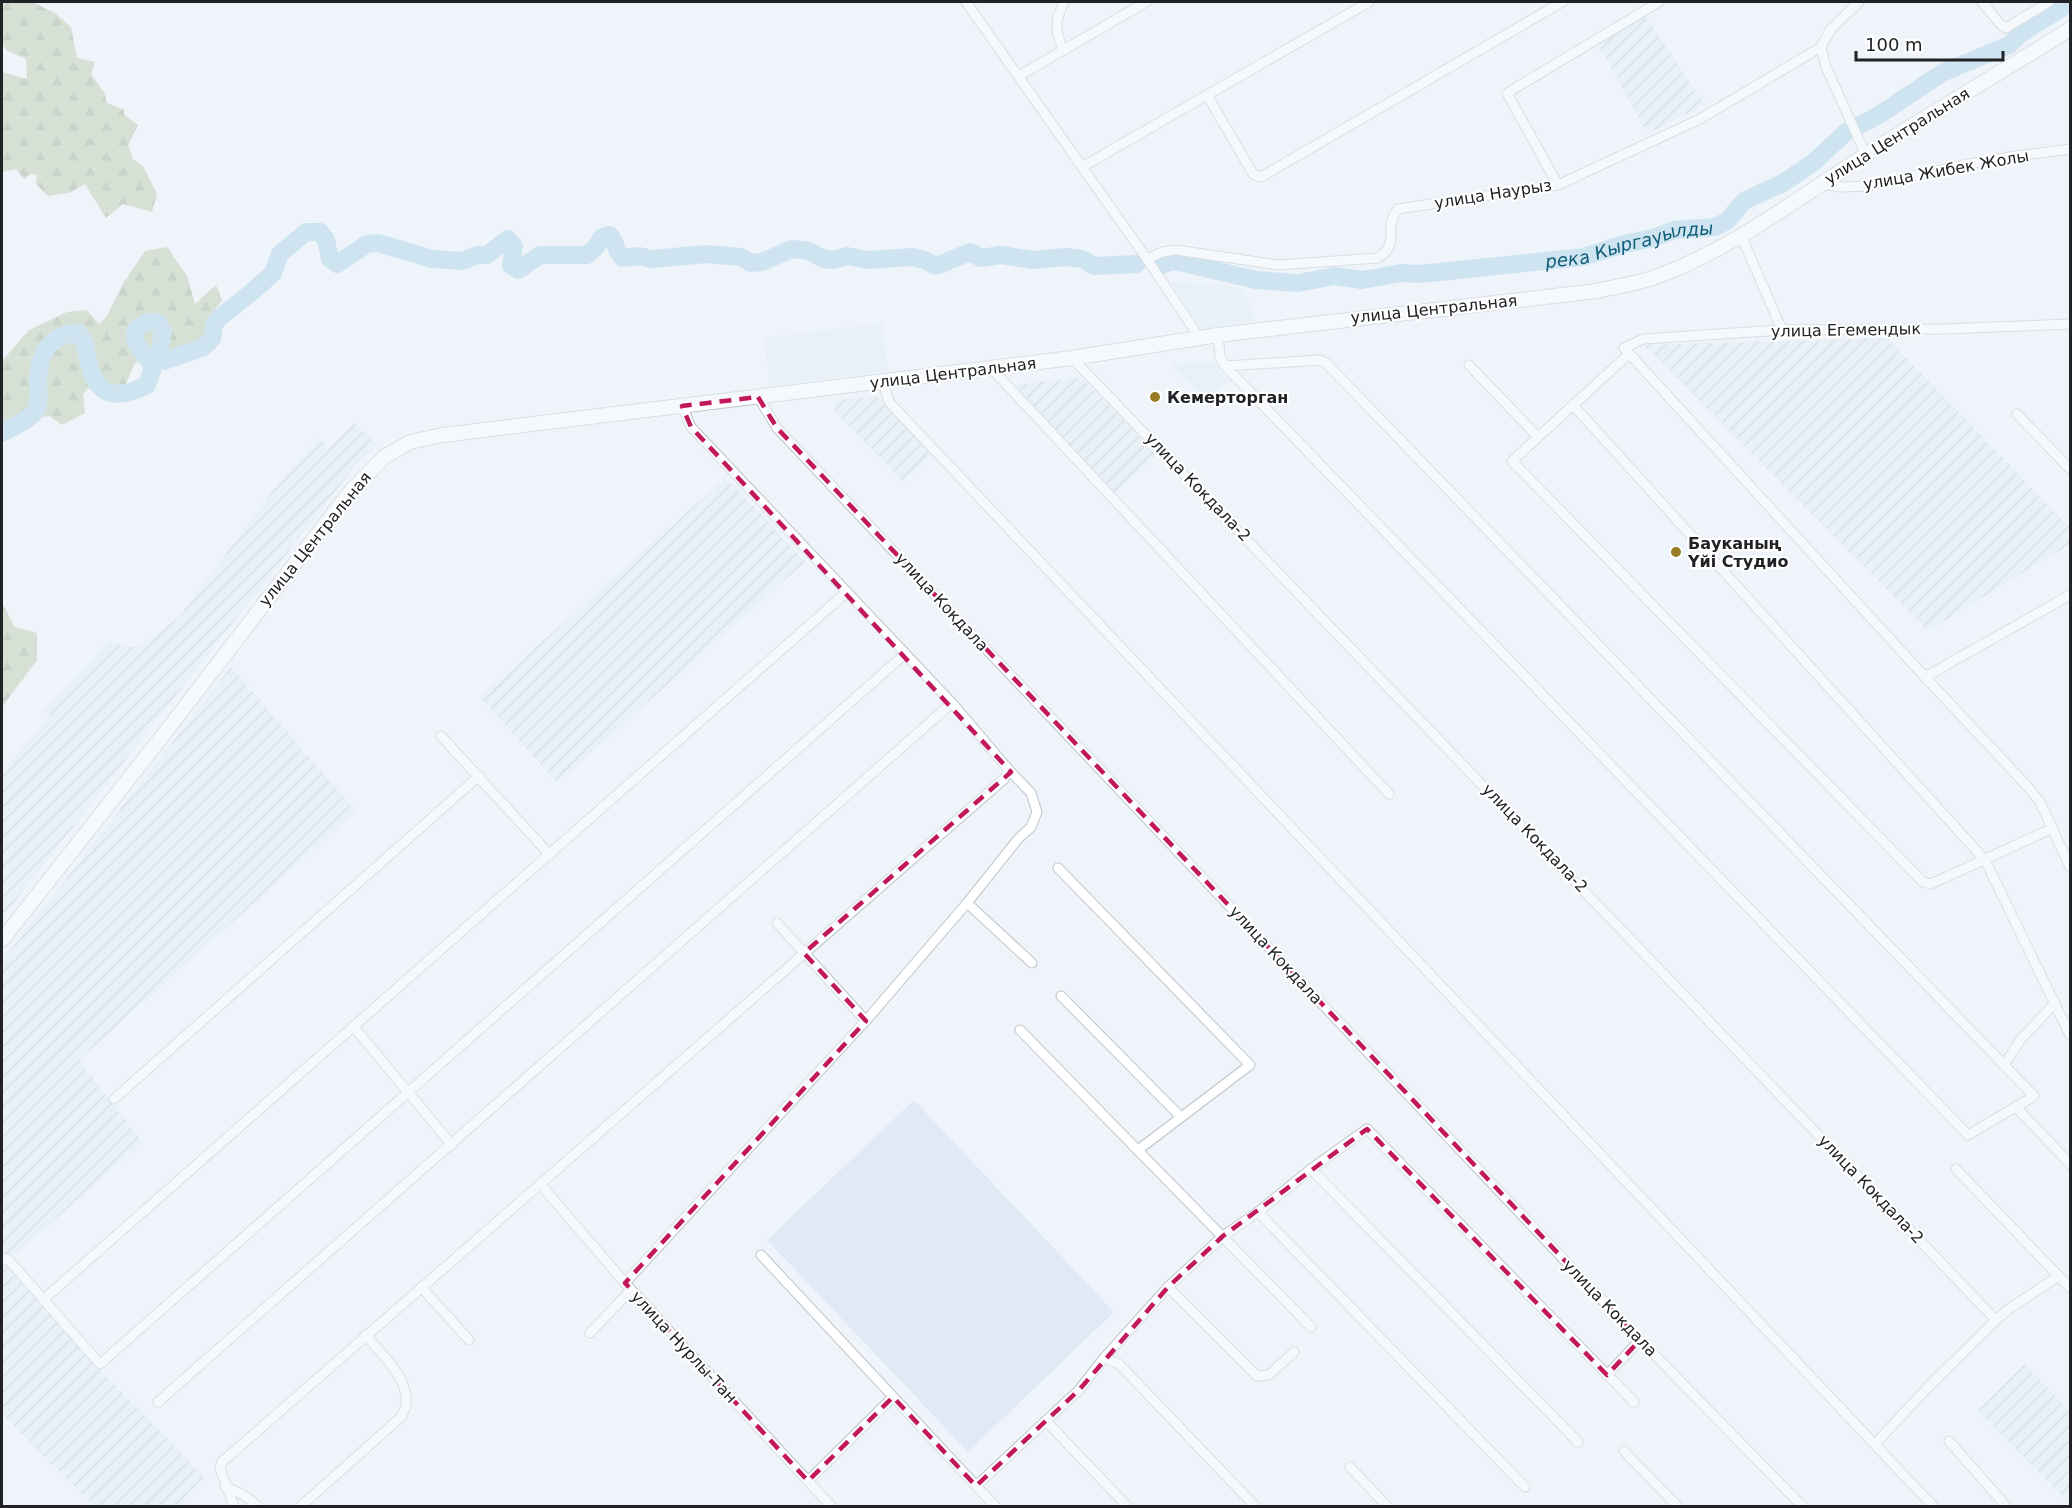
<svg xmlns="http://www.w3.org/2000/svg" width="2072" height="1508" font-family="'DejaVu Sans',sans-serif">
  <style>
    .built { fill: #dfeaf6 }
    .industrial { fill: url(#industrial-furrows) }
    .forest { fill: url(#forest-firs) }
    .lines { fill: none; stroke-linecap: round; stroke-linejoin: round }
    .river { stroke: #a7d1e4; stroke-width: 18 }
    .street-casing { stroke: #bec4ca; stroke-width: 11 }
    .secondary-casing { stroke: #bec4ca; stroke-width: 16 }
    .street { stroke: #fff; stroke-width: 9 }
    .secondary { stroke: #fff; stroke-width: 14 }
    .marked { fill: none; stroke: #c2185b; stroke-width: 4.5; stroke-dasharray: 12 8; stroke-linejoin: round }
    .poi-dot { fill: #987c25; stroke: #fff; stroke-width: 2 }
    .labels { text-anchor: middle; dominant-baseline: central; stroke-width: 4.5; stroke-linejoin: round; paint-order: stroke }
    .street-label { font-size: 16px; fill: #202225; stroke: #fff }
    .poi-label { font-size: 16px; font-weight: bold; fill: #202225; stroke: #fff; text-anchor: start }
    .water-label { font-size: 18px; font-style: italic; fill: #0e5b76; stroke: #fff }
  </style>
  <defs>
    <pattern id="industrial-furrows" width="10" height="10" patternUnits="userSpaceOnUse" patternTransform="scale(1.5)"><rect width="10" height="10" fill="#dfeaf6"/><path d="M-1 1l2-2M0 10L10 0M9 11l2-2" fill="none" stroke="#bfc8d3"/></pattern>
    <pattern id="forest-firs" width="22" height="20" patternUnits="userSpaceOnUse" patternTransform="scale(1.5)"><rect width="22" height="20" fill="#b8c7a6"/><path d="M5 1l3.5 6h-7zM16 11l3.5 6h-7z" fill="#9eab8f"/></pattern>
  </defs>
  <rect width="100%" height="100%" fill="#eef4fa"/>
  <g class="built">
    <polygon points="1171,281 1242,288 1256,321 1201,330"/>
    <polygon points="882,323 888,371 770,386 764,338"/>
    <polygon points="1211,361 1229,381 1207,401 1171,364"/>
    <polygon points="914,1100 1114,1312 968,1452 767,1240"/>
  </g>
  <g class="industrial">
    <polygon points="1645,16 1705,104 1648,134 1598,44"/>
    <polygon points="1887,338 2070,528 2070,544 1928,631 1644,345"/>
    <polygon points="1081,377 1156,454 1115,493 1014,385"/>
    <polygon points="877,396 931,455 903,482 834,410 833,401"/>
    <polygon points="353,422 378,445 357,464 2,918 2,772 50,716 42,711 110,641 128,647 141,647 180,616 271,493 319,438 329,449"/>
    <polygon points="724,479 735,486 805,562 557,783 480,697"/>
    <polygon points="231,667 356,811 79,1060 142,1142 14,1256 2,1252 2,961"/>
    <polygon points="5,1265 100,1370 204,1477 178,1506 93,1506 2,1414 2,1268"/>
    <polygon points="2024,1364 2070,1411 2070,1504 1977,1410"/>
  </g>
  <g class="forest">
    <polygon points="2,2 32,2 55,13 71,27 77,58 95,62 91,74 104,92 107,103 124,110 124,115 138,125 128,145 133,159 143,166 157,194 152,212 123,204 106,218 85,184 69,193 48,196 36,184 37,175 31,174 24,179 16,169 2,172 2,72 27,79 26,59 6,50 2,43"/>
    <polygon points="167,247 187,276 195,304 216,285 222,300 208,319 204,338 183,353 135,363 122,393 97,380 83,394 85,413 62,425 49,416 27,419 7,436 2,438 2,361 29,330 67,312 87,310 99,324 107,316 124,282 145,251"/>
    <polygon points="2,603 15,627 37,633 37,660 2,707"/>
  </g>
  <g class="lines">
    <g class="river">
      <path id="s1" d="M1160 266 1171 261 1184 263 1256 280 1298 283 1335 276 1362 280 1401 273 1420 274 1583 257 1624 244 1653 238 1674 230 1715 227 1727 221 1744 201 1783 183 1814 162 1846 132 1879 115 1942 73 2009 45 2023 32 2070 3"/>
      <path d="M2 433C11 428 27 421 34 413 41 405 38 391 38 381 38 355 51 333 78 333 87 344 85 347 88 359 95 397 116 401 147 385L153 368C147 353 130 346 136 329L147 322 158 323 163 332 159 356 164 361 204 347 212 339 214 324 220 317 252 292 273 273 280 254 306 232H320L326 240 330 259 337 264 367 244 378 243 432 259 462 261 478 255H487L508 239 514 246 511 265 518 270 540 255H587L596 247 602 237 610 235C616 243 616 252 623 258L639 256 652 259 706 254 741 257 751 263 762 262 792 249 809 251 824 259 833 260 847 256 868 260 913 257 924 260 936 266 970 252 981 258 1001 255 1033 260 1065 257 1082 259 1094 266 1137 264"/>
    </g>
    <g class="street-casing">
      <g id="street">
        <polyline points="966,2 1147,259 1199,337"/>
        <polyline points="1982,2 2001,25 2006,28 2049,2"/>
        <polyline points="1821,47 1826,67 1866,155"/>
        <path d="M1063 50C1055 30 1054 22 1064 2"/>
        <polyline points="1019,76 1146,2"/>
        <polyline points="1207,95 1253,174 1261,177 1562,2"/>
        <polyline points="1082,167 1369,2"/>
        <polyline points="1821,184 1843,187 1868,186 1968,164 2016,156 2070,149"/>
        <polyline points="1558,185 1507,93 1659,2"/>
        <polyline points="1741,235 1782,330"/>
        <path d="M1147 259 1162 252 1176 250 1279 265 1377 258C1402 245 1382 228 1398 209L1558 185 1700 119 1821 47 1831 29 1859 2"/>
        <polyline points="2070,324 1943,329 1782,330 1643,339 1624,348 1925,677 2027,786 2040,802 2070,867"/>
        <polyline points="1218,335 1220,357 1225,366 1968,1135 2034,1096 1326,363 1320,360 1225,366"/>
        <polyline points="1629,354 1512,461 1923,882 1931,884 2053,828"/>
        <polyline points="1072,358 1996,1320"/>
        <polyline points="1469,365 1538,437"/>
        <polyline points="991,368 1389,794"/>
        <polyline points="883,382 889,402 1933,1506"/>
        <polyline points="758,397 777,428 1640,1340 1802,1506"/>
        <polyline points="1573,405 1985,860 2070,1035"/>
        <polyline points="2017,414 2070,469"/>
        <polyline points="1925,677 2070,595"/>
        <polyline points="441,736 550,855"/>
        <polyline points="1058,868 1250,1065 1138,1150"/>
        <polyline points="967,903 1032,963"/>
        <polyline points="777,923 866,1021"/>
        <polyline points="1061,996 1181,1117"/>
        <polyline points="353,1026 452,1145"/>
        <polyline points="1020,1030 1311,1327"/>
        <polyline points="2004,1065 2021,1039 2055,1003"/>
        <polyline points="114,1099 479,776"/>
        <polyline points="2016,1107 2070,1164"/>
        <polyline points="1311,1169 1578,1442"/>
        <polyline points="1956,1169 2070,1288"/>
        <polyline points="540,1184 625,1283 831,1506"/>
        <polyline points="1258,1212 1525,1487"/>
        <polyline points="761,1255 995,1506"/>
        <polyline points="2,1259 8,1259 100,1364 905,654"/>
        <polyline points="625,1283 870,1016 967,903 1018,839 1031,827 1037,812 1031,793 1009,770"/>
        <polyline points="421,1287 469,1340"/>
        <polyline points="1168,1287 1257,1376 1269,1375 1294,1352"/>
        <polyline points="44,1299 847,592"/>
        <polyline points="590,1333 631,1290"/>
        <polyline points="1104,1358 1119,1364 1255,1506"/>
        <polyline points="1607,1375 1640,1340"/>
        <polyline points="158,1402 952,703"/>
        <polyline points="1046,1421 1127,1506"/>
        <polyline points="1949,1441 2006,1506"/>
        <polyline points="1875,1444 1929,1386 1996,1320 2010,1308 2059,1276"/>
        <polyline points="1624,1451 1677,1506"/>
        <polyline points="1350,1467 1387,1506"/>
        <polyline points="808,1481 893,1397"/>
        <polyline points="225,1486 245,1496 258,1506"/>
        <polyline points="976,1486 1079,1390 1104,1358 1168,1287 1223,1236 1258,1212 1311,1169 1367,1129 1634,1402"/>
        <polyline points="234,1506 220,1469 222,1462 1004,779 1009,770 952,703 691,427 682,406"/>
        <path d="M301 1506 401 1417C403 1413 406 1408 406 1404 409 1378 381 1353 365 1335"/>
      </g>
    </g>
    <g class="secondary-casing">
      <path id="secondary" d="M2 940 164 734 349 493 384 457 410 442 443 435 1072 358 1218 335 1597 291C1615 287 1633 284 1650 279 1726 253 1797 199 1864 156 1932 112 2002 72 2070 29"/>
    </g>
    <use href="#street" class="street"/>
    <use href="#secondary" class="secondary"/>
  </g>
  <path d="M0 0H2072V1508H0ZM758 397 777 428 1640 1340 1607 1375 1367 1129 1223 1236 1168 1287 1079 1390 976 1486 893 1397 808 1481 625 1283 866 1021 804 953 1011 772 691 427 682 406Z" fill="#eef4fa" fill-opacity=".55" fill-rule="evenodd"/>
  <path class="marked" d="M758 397 777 428 1640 1340 1607 1375 1367 1129 1223 1236 1168 1287 1079 1390 976 1486 893 1397 808 1481 625 1283 866 1021 804 953 1011 772 691 427 682 406Z"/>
  <g class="poi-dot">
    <circle cx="1155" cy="397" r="6"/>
    <circle cx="1676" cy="552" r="6"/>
  </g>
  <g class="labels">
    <g class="street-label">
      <text transform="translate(1897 136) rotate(-32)">улица Центральная</text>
      <text transform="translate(1946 170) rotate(-10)">улица Жибек Жолы</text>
      <text transform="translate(1493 194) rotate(-9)">улица Наурыз</text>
      <text transform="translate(1434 309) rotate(-6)">улица Центральная</text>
      <text transform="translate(1846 330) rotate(-1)">улица Егемендык</text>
      <text transform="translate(953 373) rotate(-7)">улица Центральная</text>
      <text transform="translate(1198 487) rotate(46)">улица Кокдала-2</text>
      <text transform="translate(315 539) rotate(-51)">улица Центральная</text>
      <text transform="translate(942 602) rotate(47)">улица Кокдала</text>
      <text transform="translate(1535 838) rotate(46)">улица Кокдала-2</text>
      <text transform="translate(1276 955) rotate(47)">улица Кокдала</text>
      <text transform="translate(1871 1189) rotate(46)">улица Кокдала-2</text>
      <text transform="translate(1610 1308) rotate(46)">улица Кокдала</text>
      <text transform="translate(684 1347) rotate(47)">улица Нурлы-Тан</text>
    </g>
    <g class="poi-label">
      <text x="1167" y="397">Кемерторган</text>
      <text x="1688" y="543">Бауканың<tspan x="1688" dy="18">Үйі Студио</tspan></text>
    </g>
    <g class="water-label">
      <text stroke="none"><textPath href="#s1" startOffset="477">река Кыргауылды</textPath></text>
    </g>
  </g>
  <rect width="2072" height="1508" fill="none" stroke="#202225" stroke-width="6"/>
  <path d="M1856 51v9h147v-9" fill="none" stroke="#202225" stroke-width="3"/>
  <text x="1865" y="51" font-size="18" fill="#202225" stroke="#ffffff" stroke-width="4.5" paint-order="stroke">100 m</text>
</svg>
